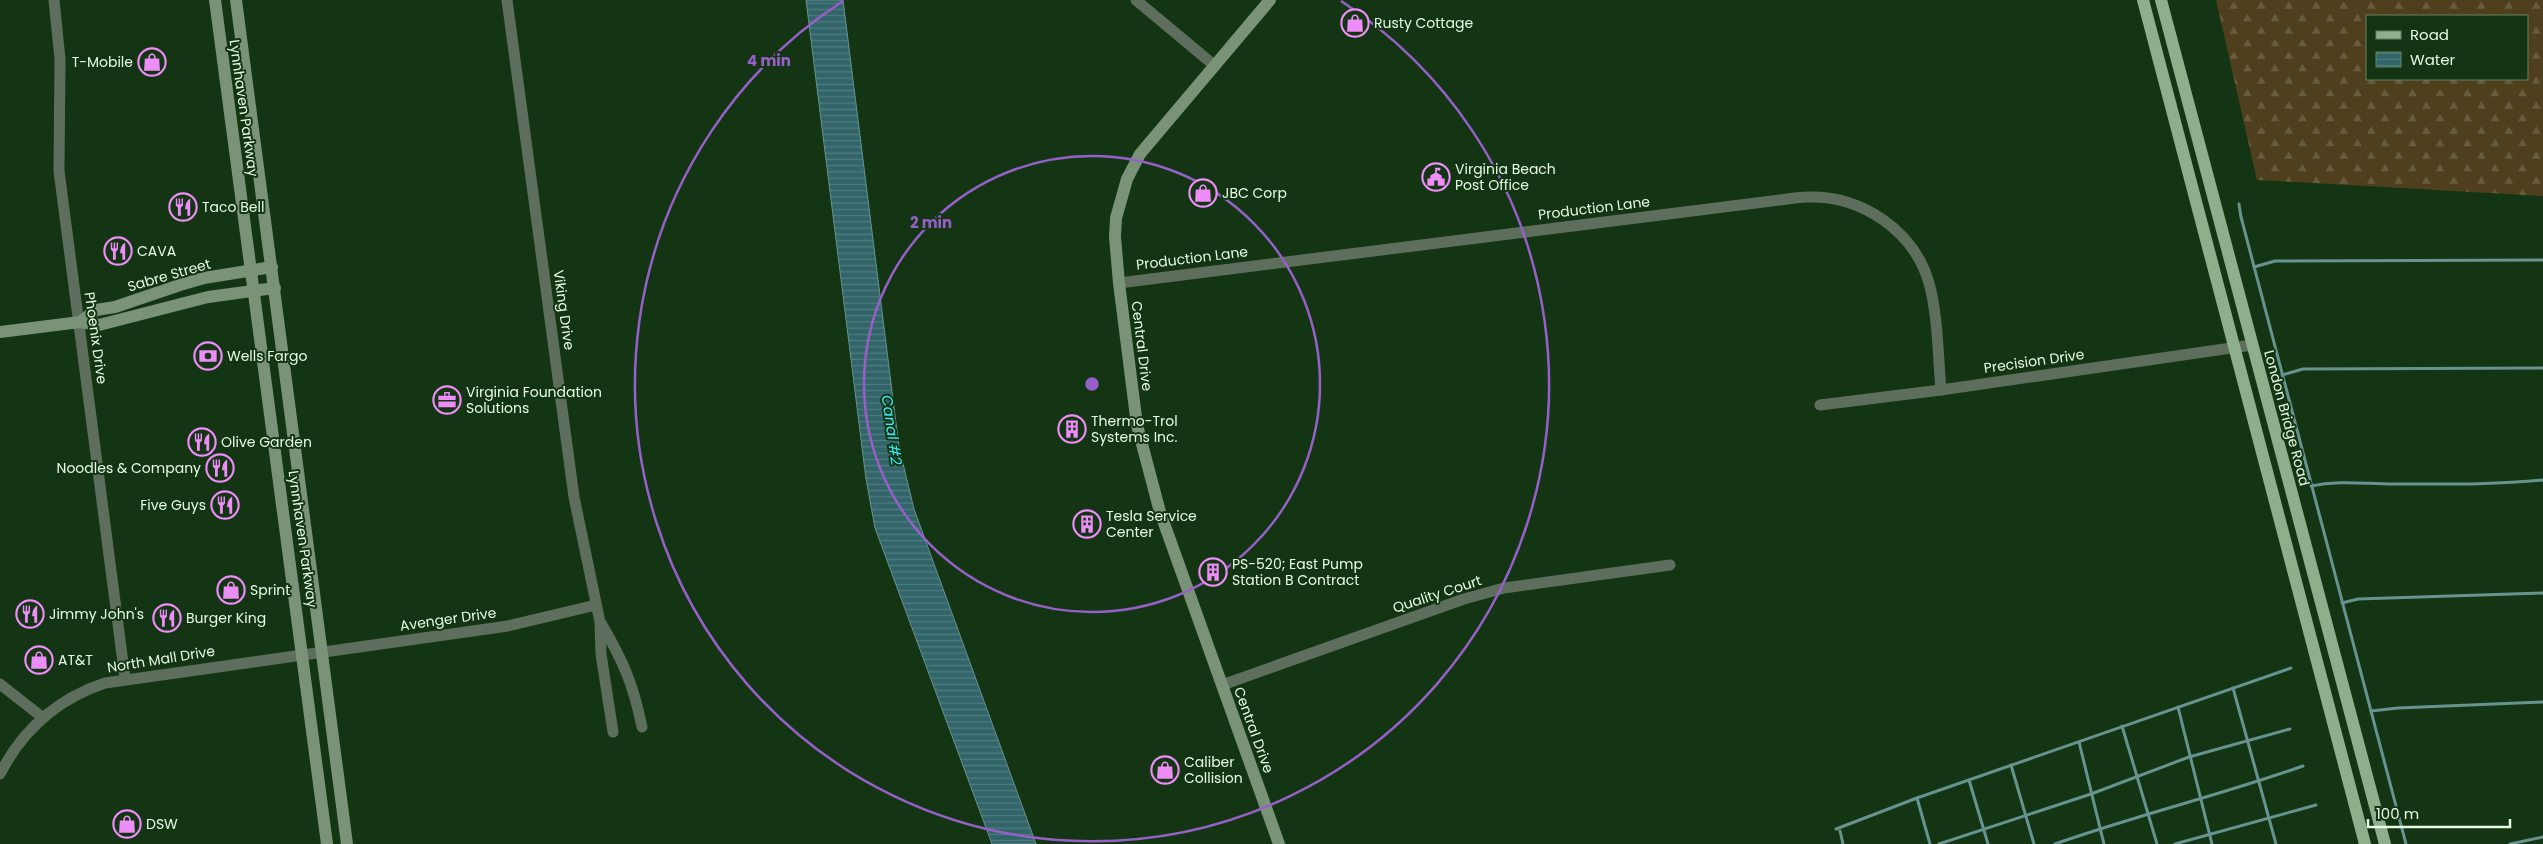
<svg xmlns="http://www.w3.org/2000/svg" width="2543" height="844" font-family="Poppins,sans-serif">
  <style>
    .forest { fill: url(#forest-firs); fill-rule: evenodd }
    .water { fill: url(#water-rules); stroke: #68928f }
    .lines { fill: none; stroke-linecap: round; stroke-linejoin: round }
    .stream { stroke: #68928f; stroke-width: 3 }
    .street { stroke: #5e6e5d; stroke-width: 11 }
    .secondary { stroke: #799278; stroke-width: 12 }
    .primary { stroke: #8eae8c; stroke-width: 12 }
    .ring { fill: none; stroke: #9660c8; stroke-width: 2.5 }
    .labels { text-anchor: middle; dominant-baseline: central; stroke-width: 4; stroke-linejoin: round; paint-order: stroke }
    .poi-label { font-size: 14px; fill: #e5fae4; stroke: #133513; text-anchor: start }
    .street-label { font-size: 14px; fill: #e5fae4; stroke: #133513 }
    .water-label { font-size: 15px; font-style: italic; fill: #3ce9f7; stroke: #133513 }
    .centre { fill: #9660c8; stroke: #133513; stroke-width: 2.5 }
    .ring-label { font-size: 15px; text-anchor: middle; font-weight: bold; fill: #9660c8; stroke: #133513; stroke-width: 4; stroke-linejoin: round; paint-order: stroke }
  </style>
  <defs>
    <pattern id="forest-firs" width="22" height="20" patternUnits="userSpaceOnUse" patternTransform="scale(1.25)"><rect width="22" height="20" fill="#4f3f1d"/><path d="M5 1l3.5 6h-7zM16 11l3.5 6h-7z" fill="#685c3e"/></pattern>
    <pattern id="water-rules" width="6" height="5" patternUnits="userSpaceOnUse" patternTransform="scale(1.25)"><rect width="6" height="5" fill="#32656a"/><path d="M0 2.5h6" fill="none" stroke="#507c7f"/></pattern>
  </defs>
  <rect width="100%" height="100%" fill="#133513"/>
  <path class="forest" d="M2216 0H2543V196L2257 180ZM2367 16H2527V79H2367Z"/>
  <polygon class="water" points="806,0 843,0 899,447 914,509 1036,844 992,844 875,528 866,479"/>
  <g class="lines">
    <g class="stream">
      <polyline points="2239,204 2241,217 2406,844"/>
      <polyline points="2254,267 2275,261 2543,260"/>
      <polyline points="2282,375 2303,369 2543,368"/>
      <path d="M2311 486C2339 480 2364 484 2392 484 2443 484 2493 485 2543 480"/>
      <polyline points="2342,603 2358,599 2543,593"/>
      <polyline points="2233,688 2276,844"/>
      <polyline points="2178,707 2212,844"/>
      <polyline points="2371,711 2398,708 2543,702"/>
      <polyline points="2122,726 2157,844"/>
      <polyline points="2079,742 2104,844"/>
      <polyline points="2011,765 2034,844"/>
      <polyline points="1969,780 1988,844"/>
      <polyline points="1917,798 2291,668"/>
      <polyline points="1836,829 1917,798 1930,844"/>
      <polyline points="1840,831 1843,844"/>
      <polyline points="1939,844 2091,794 2189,757 2290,729"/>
      <path d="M2055 844C2137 815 2221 795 2303 766"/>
      <polyline points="2175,844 2316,805"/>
      <polyline points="2510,844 2543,837"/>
    </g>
    <g class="street">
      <polyline points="54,0 60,59 59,171 125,678"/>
      <polyline points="507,0 574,497 600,622 601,654 613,732"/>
      <polyline points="1136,0 1215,66"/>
      <path d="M1119 283 1780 200C1789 199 1798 197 1807 197 1862 195 1914 231 1929 283 1938 315 1938 357 1941 390"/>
      <polyline points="1820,405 1941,390 2252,345"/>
      <path d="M601 623C623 661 633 683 642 727"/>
      <polyline points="0,684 42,717"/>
      <polyline points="1222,685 1464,599 1504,588 1670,565"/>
      <path d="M0 774C23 729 57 699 105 683L508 626 596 605"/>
    </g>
    <g class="secondary">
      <polyline points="215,0 327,844"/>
      <polyline points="236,0 347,844"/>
      <polyline points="1270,0 1140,154 1127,179 1116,218 1115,237 1119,283 1137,425 1160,512 1279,844"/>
      <polyline points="80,322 96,310 115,307 180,285 204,278 272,267"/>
      <polyline points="0,332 80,322 99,325 208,297 275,288"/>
    </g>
    <g class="primary">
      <polyline points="2143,0 2365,844"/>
      <polyline points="2161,0 2385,844"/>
    </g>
  </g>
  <g class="ring">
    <circle cx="1092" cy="384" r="228"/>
    <path d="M1341 1A457 457 0 1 1 843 1"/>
  </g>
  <defs>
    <g id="shop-ring" transform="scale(1.4375)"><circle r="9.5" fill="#133513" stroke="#ee8cf8" stroke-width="1.5"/><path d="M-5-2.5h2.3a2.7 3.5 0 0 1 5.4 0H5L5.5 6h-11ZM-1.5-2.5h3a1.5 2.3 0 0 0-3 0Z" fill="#ee8cf8"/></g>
    <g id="civic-ring" transform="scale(1.4375)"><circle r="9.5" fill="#133513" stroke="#ee8cf8" stroke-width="1.5"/><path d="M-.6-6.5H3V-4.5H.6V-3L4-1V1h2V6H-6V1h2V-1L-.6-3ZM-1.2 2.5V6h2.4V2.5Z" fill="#ee8cf8"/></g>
    <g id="restaurant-ring" transform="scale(1.4375)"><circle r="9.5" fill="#133513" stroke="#ee8cf8" stroke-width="1.5"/><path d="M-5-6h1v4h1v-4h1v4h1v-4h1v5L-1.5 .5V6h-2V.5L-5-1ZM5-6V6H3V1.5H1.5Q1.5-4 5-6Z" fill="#ee8cf8"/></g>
    <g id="bank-ring" transform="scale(1.4375)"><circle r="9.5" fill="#133513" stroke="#ee8cf8" stroke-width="1.5"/><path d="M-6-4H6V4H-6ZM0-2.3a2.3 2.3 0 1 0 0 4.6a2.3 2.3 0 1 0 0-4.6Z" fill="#ee8cf8"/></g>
    <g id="office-ring" transform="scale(1.4375)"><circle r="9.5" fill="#133513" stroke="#ee8cf8" stroke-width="1.5"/><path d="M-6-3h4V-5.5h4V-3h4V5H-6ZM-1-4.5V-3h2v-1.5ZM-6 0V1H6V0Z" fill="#ee8cf8"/></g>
    <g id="building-ring" transform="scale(1.4375)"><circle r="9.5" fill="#133513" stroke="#ee8cf8" stroke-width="1.5"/><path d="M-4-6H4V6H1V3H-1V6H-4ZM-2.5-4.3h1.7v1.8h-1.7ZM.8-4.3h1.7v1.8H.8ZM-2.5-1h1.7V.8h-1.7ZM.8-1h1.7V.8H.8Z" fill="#ee8cf8"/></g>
  </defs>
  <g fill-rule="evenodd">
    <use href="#shop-ring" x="1355" y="23"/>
    <use href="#shop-ring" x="152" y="62"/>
    <use href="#civic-ring" x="1436" y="177"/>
    <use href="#shop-ring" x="1203" y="193"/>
    <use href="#restaurant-ring" x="183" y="207"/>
    <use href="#restaurant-ring" x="118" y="251"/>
    <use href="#bank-ring" x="208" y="356"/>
    <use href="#office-ring" x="447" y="400"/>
    <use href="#building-ring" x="1072" y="429"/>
    <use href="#restaurant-ring" x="202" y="442"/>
    <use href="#restaurant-ring" x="220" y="468"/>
    <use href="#restaurant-ring" x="225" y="505"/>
    <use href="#building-ring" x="1087" y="524"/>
    <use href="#building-ring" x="1213" y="572"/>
    <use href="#shop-ring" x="231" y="590"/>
    <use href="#restaurant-ring" x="30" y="614"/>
    <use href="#restaurant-ring" x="167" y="618"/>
    <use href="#shop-ring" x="39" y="660"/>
    <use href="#shop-ring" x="1165" y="770"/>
    <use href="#shop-ring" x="127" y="824"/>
  </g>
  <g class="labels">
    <g class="poi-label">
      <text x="1374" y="23">Rusty Cottage</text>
      <text x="133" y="62" text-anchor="end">T-Mobile</text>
      <text x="1455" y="169">Virginia Beach<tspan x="1455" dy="16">Post Office</tspan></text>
      <text x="1222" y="193">JBC Corp</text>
      <text x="202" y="207">Taco Bell</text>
      <text x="137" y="251">CAVA</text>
      <text x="227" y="356">Wells Fargo</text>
      <text x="466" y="392">Virginia Foundation<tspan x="466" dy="16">Solutions</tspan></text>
      <text x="1091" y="421">Thermo-Trol<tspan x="1091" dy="16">Systems Inc.</tspan></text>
      <text x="221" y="442">Olive Garden</text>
      <text x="201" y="468" text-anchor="end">Noodles &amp; Company</text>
      <text x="206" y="505" text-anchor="end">Five Guys</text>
      <text x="1106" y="516">Tesla Service<tspan x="1106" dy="16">Center</tspan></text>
      <text x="1232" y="564">PS-520; East Pump<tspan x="1232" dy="16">Station B Contract</tspan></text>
      <text x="250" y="590">Sprint</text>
      <text x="49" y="614">Jimmy John's</text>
      <text x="186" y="618">Burger King</text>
      <text x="58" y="660">AT&amp;T</text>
      <text x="1184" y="762">Caliber<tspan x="1184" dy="16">Collision</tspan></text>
      <text x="146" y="824">DSW</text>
    </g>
    <g class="street-label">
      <text transform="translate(244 108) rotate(82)">Lynnhaven Parkway</text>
      <text transform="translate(1594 208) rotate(-7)">Production Lane</text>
      <text transform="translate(1192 258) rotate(-7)">Production Lane</text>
      <text transform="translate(169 275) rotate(-16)">Sabre Street</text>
      <text transform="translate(564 310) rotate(82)">Viking Drive</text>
      <text transform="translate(96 338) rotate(82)">Phoenix Drive</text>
      <text transform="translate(1142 346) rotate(83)">Central Drive</text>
      <text transform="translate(2034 361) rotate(-8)">Precision Drive</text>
      <text transform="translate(2287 418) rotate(75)">London Bridge Road</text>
      <text transform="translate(303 539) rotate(82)">Lynnhaven Parkway</text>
      <text transform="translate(1437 594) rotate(-18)">Quality Court</text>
      <text transform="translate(448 619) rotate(-8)">Avenger Drive</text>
      <text transform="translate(161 659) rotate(-9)">North Mall Drive</text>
      <text transform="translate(1254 730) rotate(70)">Central Drive</text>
    </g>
    <g class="water-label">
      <text transform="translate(892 430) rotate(82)">Canal #2</text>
    </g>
  </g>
  <circle cx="1092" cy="384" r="8" class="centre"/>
  <g class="ring-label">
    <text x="769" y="66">4 min</text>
    <text x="931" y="228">2 min</text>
  </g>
  <rect x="2366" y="15" width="162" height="65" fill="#133513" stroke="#678467"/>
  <rect x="2376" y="31" width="25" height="8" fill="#8eae8c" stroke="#678467"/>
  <text x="2410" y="40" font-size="15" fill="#e5fae4">Road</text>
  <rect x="2376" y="52" width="25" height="15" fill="url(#water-rules)" stroke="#678467"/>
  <text x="2410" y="65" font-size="15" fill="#e5fae4">Water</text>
  <path d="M2368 819v8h142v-8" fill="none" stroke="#e5fae4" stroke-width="2.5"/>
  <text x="2376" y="819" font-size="15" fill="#e5fae4" stroke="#133513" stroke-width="4" paint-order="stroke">100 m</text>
</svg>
